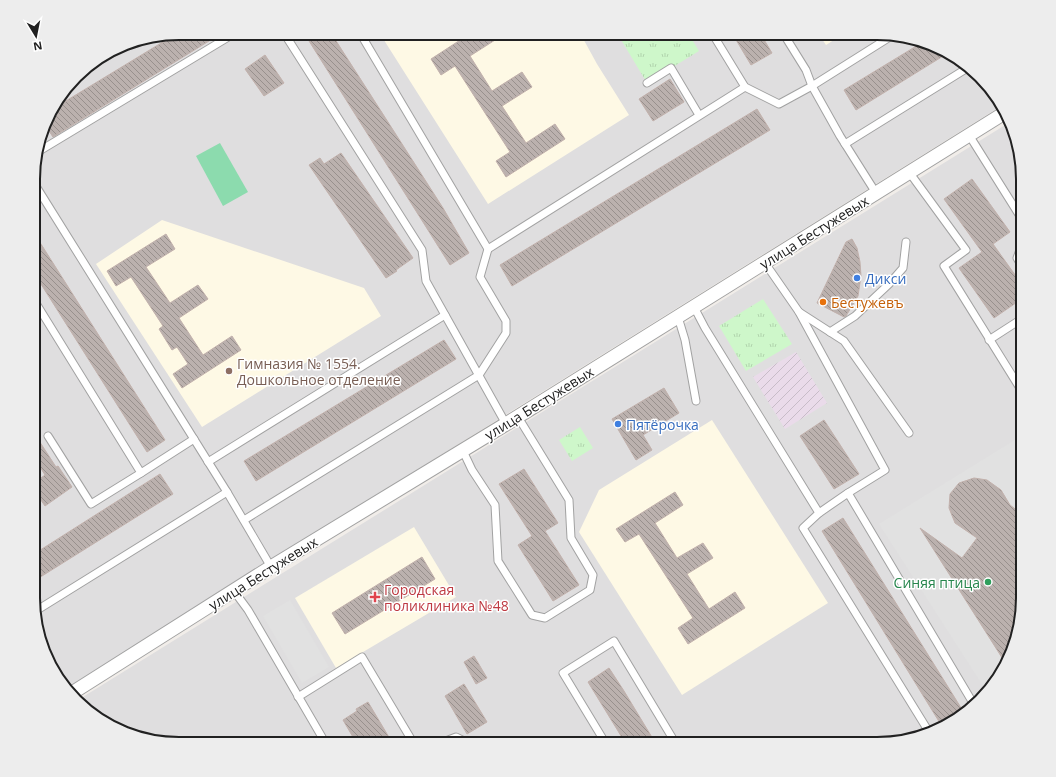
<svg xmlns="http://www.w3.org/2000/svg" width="1056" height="777" font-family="'Open Sans',sans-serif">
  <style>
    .residential { fill: #dfdedf }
    .industrial { fill: url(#industrial-furrows) }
    .education { fill: #fef9e5 }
    .park { fill: url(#park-tufts) }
    .pitch { fill: #8cdbae }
    .parking { fill: #e1e1e1 }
    .building { fill: url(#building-back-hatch); stroke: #c2b1ac }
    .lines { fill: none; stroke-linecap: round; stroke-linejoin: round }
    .service-casing { stroke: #a2a2a2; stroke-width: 9 }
    .minor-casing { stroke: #a2a2a2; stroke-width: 15 }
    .service { stroke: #fff; stroke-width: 7 }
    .minor { stroke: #fff; stroke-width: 13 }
    .shop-dot { fill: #3f7fe0; stroke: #fff; stroke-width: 1.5 }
    .food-dot { fill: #e8710a; stroke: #fff; stroke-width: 1.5 }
    .education-dot { fill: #8d6e63; stroke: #fff; stroke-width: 1.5 }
    .leisure-dot { fill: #2e9e5b; stroke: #fff; stroke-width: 1.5 }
    .health-dot { fill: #e0444e; stroke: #fff; stroke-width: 1.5 }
    .labels { text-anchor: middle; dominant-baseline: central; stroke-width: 3; stroke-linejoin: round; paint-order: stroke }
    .street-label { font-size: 14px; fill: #212121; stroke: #fff }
    .shop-label { font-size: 14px; fill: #366cbe; stroke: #fff; text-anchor: start }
    .food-label { font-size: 14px; fill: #c56008; stroke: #fff; text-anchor: start }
    .education-label { font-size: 14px; fill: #785e54; stroke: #fff; text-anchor: start }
    .leisure-label { font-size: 14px; fill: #27864d; stroke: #fff; text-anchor: end }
    .health-label { font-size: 14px; fill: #be3a42; stroke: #fff; text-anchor: start }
    .rim { fill: none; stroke: #212121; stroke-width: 2 }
  </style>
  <defs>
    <pattern id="industrial-furrows" width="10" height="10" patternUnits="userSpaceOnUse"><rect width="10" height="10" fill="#eadbea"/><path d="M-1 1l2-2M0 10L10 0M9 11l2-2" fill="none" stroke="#c8bcc8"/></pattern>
    <pattern id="park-tufts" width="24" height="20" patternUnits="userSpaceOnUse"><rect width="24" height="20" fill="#cef7ca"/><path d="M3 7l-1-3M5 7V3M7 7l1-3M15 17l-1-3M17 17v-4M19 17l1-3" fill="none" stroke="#b1d3ad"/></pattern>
    <pattern id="building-back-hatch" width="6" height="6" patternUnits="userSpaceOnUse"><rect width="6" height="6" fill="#bbb1ae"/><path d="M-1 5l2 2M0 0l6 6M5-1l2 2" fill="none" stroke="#98908d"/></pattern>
  </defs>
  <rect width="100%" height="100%" fill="#f1ede9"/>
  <g class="residential">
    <polygon points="179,33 886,33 932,44 966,63 1001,106 67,688 53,671 34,616 34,161 48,114 83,69 124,44"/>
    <polygon points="1010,122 1023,170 1023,607 1012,653 993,687 941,729 877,744 170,744 124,733 90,714 78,700"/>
  </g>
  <polygon class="industrial" points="796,352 827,403 785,429 753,377"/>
  <g class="education">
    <polygon points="388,33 580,33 597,64 629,115 488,204 382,37"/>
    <polygon points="818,33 845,33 826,45"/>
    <polygon points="162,220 364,288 381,316 202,427 96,264"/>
    <polygon points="712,420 828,603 682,695 579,532 599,490"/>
    <polygon points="414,527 456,597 336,668 295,598"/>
  </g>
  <g class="park">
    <polygon points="617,33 688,33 699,51 647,83"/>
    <polygon points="763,299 792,344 746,371 719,326"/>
    <polygon points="580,427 593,448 572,461 559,440"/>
  </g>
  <polygon class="pitch" points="220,143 248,192 223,206 196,156"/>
  <g class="parking">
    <polygon points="1023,435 1023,515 1010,505 1001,490 987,480 974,478 959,483 950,494 949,508 955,523 981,533 962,558 920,529 1006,664 993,687 987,692 879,524"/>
    <polygon points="290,600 329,667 302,683 263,616"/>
  </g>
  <g class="building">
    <polygon points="179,33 222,33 53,137 45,125 48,114 51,110 176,34"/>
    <polygon points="304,33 331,33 443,208 469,253 450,265"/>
    <polygon points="471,33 506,33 470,56 492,91 522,72 532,87 502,106 526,143 555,124 565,139 506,177 496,161 510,152 455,66 441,75 431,59"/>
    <polygon points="732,33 760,33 772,53 751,65"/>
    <polygon points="923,42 932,44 948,53 856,110 844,90"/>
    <polygon points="265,55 284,83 264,96 245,69"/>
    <polygon points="670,79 684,102 653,121 639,99"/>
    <polygon points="757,109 770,130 512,286 500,265"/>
    <polygon points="341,153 413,258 396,270 397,271 386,278 309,165 320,158 324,164"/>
    <polygon points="972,179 1010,232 993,244 1023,286 1023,298 994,318 959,268 982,252 944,199"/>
    <polygon points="34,233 165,440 147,452 34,273"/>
    <polygon points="166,234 175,249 146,267 170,303 198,285 208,299 179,318 203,355 232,336 241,350 182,388 173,374 188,364 177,347 172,350 159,329 163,326 131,277 116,286 107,271"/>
    <polygon points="852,239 857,248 860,262 861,276 858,296 846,316 844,317 817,303 846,242"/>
    <polygon points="444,340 456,359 256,481 244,461"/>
    <polygon points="664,388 679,413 643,435 652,450 636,460 612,419"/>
    <polygon points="824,420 859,474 834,489 800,436"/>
    <polygon points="34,433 56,467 58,466 72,487 45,506 34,490 34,483 45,475 34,457"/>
    <polygon points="524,469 558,523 545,531 579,585 553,601 518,545 532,536 499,484"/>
    <polygon points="160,474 173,494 34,581 34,554"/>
    <polygon points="974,478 987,480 1001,490 1010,505 1023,515 1023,607 1012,653 1006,664 920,528 962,558 977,538 955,523 949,508 950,494 959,483"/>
    <polygon points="675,492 683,505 655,523 677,558 703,543 713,558 687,574 709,609 735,592 745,608 688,644 678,628 693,618 639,534 625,542 616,529"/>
    <polygon points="843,518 963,711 943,728 822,531"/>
    <polygon points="422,557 435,579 345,634 332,613"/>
    <polygon points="474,656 487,678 476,684 464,662"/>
    <polygon points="609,668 624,691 656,744 626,744 588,682"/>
    <polygon points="464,684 487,722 467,734 445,696"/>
    <polygon points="368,702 393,744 357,744 343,720 357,711 356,709"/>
  </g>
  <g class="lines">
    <g class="service-casing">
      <g id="service">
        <polyline points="284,33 422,250 426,281 506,424"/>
        <polyline points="712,33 745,87 779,104 812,86 893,35"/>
        <polyline points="783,33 806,70 812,86 840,136 876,193"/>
        <polyline points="647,83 671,68 699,115"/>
        <polyline points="969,135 1023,221"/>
        <polyline points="845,144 969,67"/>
        <polyline points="36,153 235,33"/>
        <polyline points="909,172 966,250 944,266 1023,393"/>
        <polyline points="34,183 227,492 271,567"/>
        <polyline points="1023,242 1017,258 1023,268"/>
        <polyline points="488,249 745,87"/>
        <polyline points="765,263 799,312 885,470 848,493 819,513"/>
        <polyline points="34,300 141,473 194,439"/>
        <polyline points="694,307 705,328 819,513 803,528 929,732"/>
        <polyline points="799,312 844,341 909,433"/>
        <polyline points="678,317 685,340 696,401"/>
        <polyline points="830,332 855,316 889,284 903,268 906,242"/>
        <polyline points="989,340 1023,318"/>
        <polyline points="48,436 91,504 141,473"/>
        <polyline points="463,451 472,470 495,505 498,561 532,615 545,618 590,590 593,575 571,538 569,500 518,417"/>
        <polyline points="208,462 445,315"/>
        <polyline points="848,493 973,703"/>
        <polyline points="244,520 479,375 506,333 506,321 480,277 488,249 360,33"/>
        <polyline points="234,591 248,610 326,744"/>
        <polyline points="34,612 227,492"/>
        <polyline points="298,697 362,657 414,744"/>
        <polyline points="438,744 456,737 470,744"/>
        <polyline points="606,744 563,673 614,641 676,744"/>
      </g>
    </g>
    <g class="minor-casing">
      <polyline id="minor" points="72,693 271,567 506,424 1006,112"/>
    </g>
    <use href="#service" class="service"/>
    <use href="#minor" class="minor"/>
  </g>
  <g class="shop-dot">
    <circle cx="857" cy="278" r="4"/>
    <circle cx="618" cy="424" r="4"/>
  </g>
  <circle class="food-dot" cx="823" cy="302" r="4"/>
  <circle class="education-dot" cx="229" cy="371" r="4"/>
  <circle class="leisure-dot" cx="988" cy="582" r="4"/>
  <path class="health-dot" d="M373 591h4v4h4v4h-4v4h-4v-4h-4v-4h4z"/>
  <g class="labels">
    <g class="street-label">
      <text transform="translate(814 232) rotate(-32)">улица Бестужевых</text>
      <text transform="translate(539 403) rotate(-32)">улица Бестужевых</text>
      <text transform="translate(263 573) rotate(-32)">улица Бестужевых</text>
    </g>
    <g class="shop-label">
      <text x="865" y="278">Дикси</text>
      <text x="626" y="424">Пятёрочка</text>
    </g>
    <g class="food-label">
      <text x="831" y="302">Бестужевъ</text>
    </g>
    <g class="education-label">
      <text x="237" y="363">Гимназия № 1554.<tspan x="237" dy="16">Дошкольное отделение</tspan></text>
    </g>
    <g class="leisure-label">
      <text x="980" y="582">Синяя птица</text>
    </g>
    <g class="health-label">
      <text x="384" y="589">Городская<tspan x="384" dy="16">поликлиника №48</tspan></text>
    </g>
  </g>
  <path d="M0 0H1056V777H0ZM179 40H877A139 139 0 0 1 1016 179V598A139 139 0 0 1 877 737H179A139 139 0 0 1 40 598V179A139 139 0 0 1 179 40Z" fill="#ededed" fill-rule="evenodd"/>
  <path class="rim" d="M179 40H877A139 139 0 0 1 1016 179V598A139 139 0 0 1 877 737H179A139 139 0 0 1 40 598V179A139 139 0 0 1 179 40Z"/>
  <g transform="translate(36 36) rotate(170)" stroke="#ffffff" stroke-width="3" paint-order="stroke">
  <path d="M0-3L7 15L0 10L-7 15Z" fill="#212121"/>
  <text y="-6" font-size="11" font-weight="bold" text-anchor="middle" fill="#212121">N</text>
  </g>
</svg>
